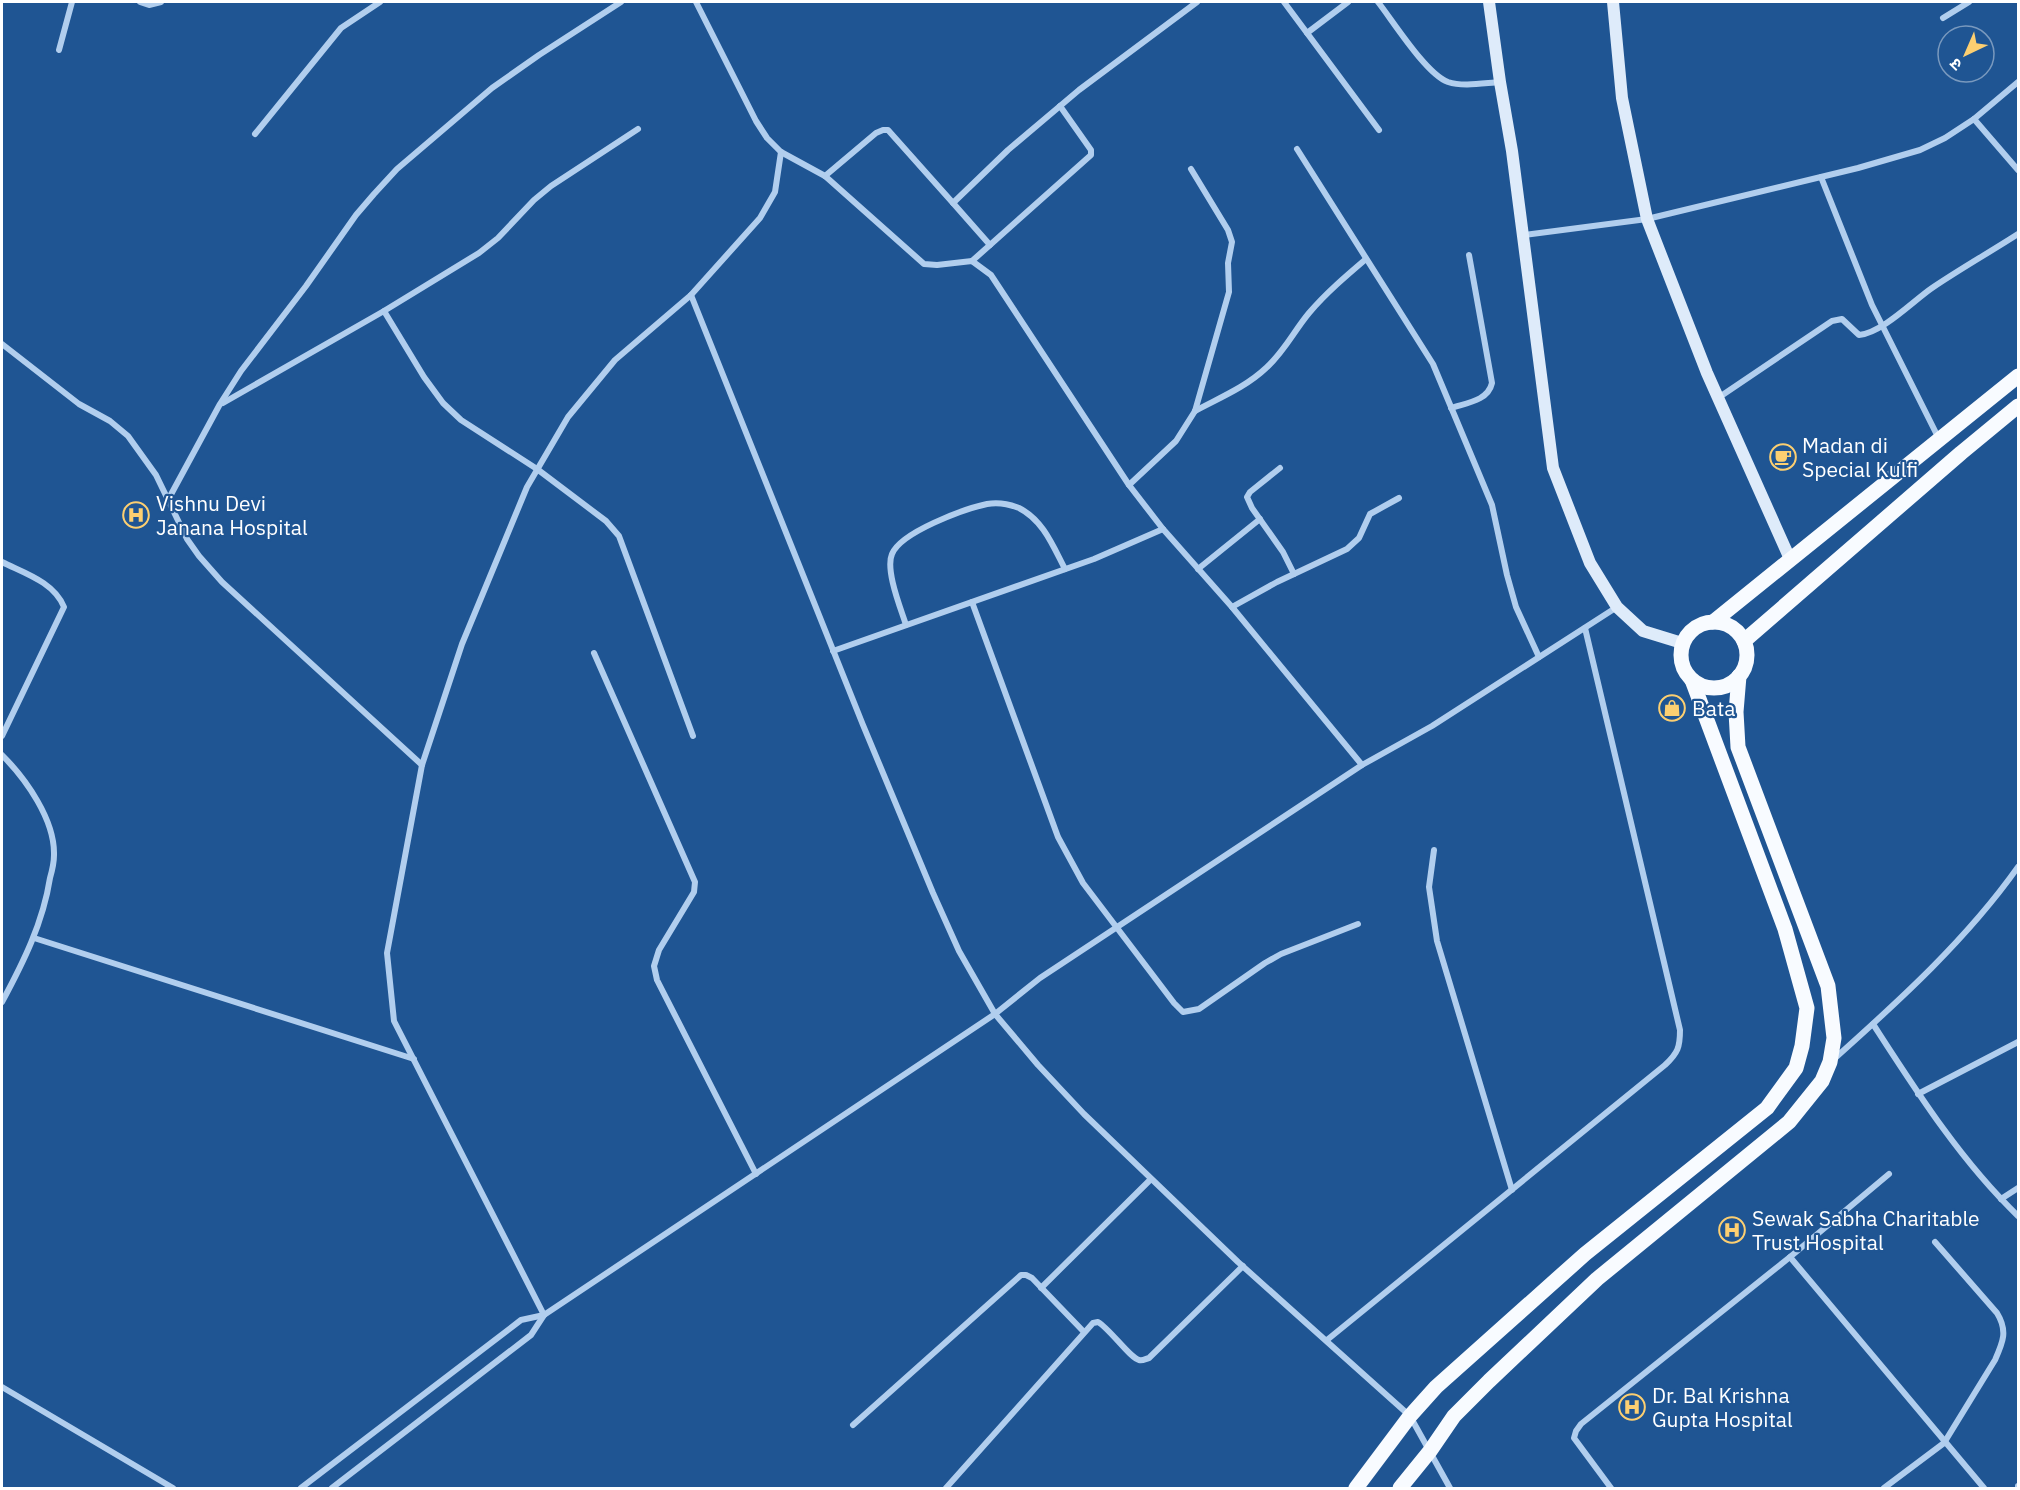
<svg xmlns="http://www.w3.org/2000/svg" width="2020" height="1490" font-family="'IBM Plex Sans','Noto Sans Devanagari',sans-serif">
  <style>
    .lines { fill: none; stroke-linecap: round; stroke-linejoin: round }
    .street { stroke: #b1ceee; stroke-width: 6 }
    .secondary { stroke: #deebfa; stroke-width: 12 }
    .primary { stroke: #f8fbff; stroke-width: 15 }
    .labels { text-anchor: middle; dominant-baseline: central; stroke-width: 4.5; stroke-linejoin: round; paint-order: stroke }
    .poi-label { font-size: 21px; fill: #fff; stroke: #1f5593; text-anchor: start }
  </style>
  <rect width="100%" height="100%" fill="#1f5593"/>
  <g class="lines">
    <g class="street">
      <polyline points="140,2 149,5 161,2"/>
      <polyline points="696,2 756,121 767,138 781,152 825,176 924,264 937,265 972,261 991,275 1129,485 1163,529 1232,607 1362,765"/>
      <polyline points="1284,2 1379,130"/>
      <path d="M1378 2C1393 21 1426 74 1448 82 1463 87 1484 83 1500 82"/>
      <polyline points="1943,18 1969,2"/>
      <polyline points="1307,33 1348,2"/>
      <polyline points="59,50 72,2"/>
      <polyline points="1974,119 2018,170"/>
      <polyline points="255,134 341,28 380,2"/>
      <polyline points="1297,149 1433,364 1492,505 1507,575 1516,607 1539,657"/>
      <polyline points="825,176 876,133 883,130 888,130 953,203"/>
      <polyline points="1821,177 1872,305 1939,439"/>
      <polyline points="1524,235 1647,219 1858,168 1920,150 1945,138 1974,119 2018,82"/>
      <polyline points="990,245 1091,155 1091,150 1060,106"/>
      <polyline points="972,261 990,245 953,203 1008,150 1079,90 1197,2"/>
      <polyline points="691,295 863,725 933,893 959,951 995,1014 1038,1065 1084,1114 1238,1262 1410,1416 1450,1488"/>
      <polyline points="384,311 424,377 443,403 461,420 537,469 606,521 619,536 693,736"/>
      <polyline points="2,344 79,404 110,421 128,436 156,475 187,539 199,556 222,582 422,765"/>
      <path d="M1718 398 1832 321 1842 319 1859 335C1882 333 1913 301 1932 288 1960 269 1990 252 2018 234"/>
      <polyline points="223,403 384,311 479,253 498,238 534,200 551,186 638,129"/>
      <path d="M1451 408C1466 403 1488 401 1492 383L1469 255"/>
      <path d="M1195 411C1219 398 1246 387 1266 368 1284 352 1294 331 1309 313 1326 293 1346 276 1366 259"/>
      <polyline points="1280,468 1250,492 1247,497 1252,508 1283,552 1294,574"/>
      <polyline points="1129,485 1176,441 1195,411 1229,292 1228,263 1232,242 1228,230 1191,169"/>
      <polyline points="168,500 220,404 241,371 306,286 356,215 374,194 397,169 492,88 539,55 621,2"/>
      <path d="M2 562C24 573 54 582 64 607L2 736"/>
      <polyline points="1198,569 1260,519"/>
      <polyline points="972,602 1058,837 1083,883 1174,1003 1183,1012 1199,1009 1265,963 1281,954 1358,924"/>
      <polyline points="1232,607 1277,582 1347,549 1359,538 1370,514 1399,498"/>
      <path d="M906 625C901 609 885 570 892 554 901 532 964 509 987 504 998 502 1009 504 1019 508 1043 520 1053 546 1065 569"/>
      <polyline points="833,651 1094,559 1163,529"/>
      <polyline points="594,653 695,882 694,892 659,950 654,966 657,980 756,1174"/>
      <path d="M2 755C26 779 55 820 54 855 54 863 52 871 50 878 43 923 23 963 2 1002"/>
      <polyline points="1434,850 1429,887 1437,941 1512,1190"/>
      <polyline points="34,938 414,1059"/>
      <path d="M1873 1024C1917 1092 1960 1160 2018 1216"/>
      <path d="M1834 1059C1900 1000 1967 939 2018 867"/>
      <polyline points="1918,1094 2018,1042"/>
      <polyline points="2001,1199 2018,1188"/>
      <polyline points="1790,1257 1984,1488"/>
      <polyline points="1041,1288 1151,1179"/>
      <polyline points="544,1315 394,1021 387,953 422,765 462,644 527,487 568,417 615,360 691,295 760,218 775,192 781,152"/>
      <path d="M1327 1340 1665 1065C1678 1053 1680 1047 1680 1030L1585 628"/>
      <polyline points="2,1387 173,1488"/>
      <polyline points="853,1425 1021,1275 1026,1275 1032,1278 1084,1332"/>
      <polyline points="301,1488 521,1320 544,1315 995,1014 1040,978 1362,765 1432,726 1617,607"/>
      <polyline points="332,1488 531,1335 544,1315"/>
      <path d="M946 1488 1093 1323 1098 1322C1110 1329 1130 1358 1139 1360 1143 1361 1145 1359 1149 1358L1243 1266"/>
      <polyline points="1611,1488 1574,1438 1576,1431 1581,1424 1790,1257 1889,1174"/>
      <path d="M1884 1488 1944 1443 1995 1360C2003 1342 2008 1331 1997 1313L1935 1242"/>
      <polyline points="2018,1488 2018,1486"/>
    </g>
    <g class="secondary">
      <polyline points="1489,2 1500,82 1512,151 1553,468 1590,563 1617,607 1643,631 1682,643"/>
      <polyline points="1613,2 1622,98 1647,219 1707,373 1790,559"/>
    </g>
    <g class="primary">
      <polyline points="1713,622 2018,376"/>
      <circle cx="1714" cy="655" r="33"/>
      <polyline points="1744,641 1961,453 2018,406"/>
      <polyline points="1356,1488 1410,1416 1436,1387 1585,1254 1767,1108 1796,1068 1802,1046 1807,1008 1785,929 1692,680"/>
      <polyline points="1400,1488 1430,1451 1454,1416 1489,1381 1597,1279 1789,1122 1822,1081 1830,1062 1834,1038 1828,986 1738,747 1736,712 1739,676"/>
    </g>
  </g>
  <defs>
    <g id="cafe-ring" transform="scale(1.35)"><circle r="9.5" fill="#1f5593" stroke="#fccf71" stroke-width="1.5"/><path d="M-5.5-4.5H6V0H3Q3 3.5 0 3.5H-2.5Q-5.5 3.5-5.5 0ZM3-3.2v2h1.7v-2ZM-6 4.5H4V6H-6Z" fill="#fccf71"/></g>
    <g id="hospital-ring" transform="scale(1.35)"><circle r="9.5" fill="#1f5593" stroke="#fccf71" stroke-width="1.5"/><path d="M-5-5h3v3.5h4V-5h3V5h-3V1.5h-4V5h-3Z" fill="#fccf71"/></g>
    <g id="shop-ring" transform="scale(1.35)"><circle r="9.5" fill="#1f5593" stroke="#fccf71" stroke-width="1.5"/><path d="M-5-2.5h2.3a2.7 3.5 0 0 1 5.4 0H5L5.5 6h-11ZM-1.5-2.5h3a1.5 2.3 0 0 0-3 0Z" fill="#fccf71"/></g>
  </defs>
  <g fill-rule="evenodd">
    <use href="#cafe-ring" x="1783" y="457"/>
    <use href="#hospital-ring" x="136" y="515"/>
    <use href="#shop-ring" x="1672" y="708"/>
    <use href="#hospital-ring" x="1732" y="1230"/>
    <use href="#hospital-ring" x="1632" y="1407"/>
  </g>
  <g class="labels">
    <g class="poi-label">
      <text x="1802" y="445">Madan di<tspan x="1802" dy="24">Special Kulfi</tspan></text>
      <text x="156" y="503">Vishnu Devi<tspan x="156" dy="24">Janana Hospital</tspan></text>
      <text x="1692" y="708">Bata</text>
      <text x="1752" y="1218">Sewak Sabha Charitable<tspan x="1752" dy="24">Trust Hospital</tspan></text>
      <text x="1652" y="1395">Dr. Bal Krishna<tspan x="1652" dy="24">Gupta Hospital</tspan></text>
    </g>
  </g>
  <rect width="2020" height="1490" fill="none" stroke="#ffffff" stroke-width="6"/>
  <g transform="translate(1966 54) rotate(224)"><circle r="28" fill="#1f5593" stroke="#7999be" stroke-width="1.5"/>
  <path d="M0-4.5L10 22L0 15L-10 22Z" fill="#fccf71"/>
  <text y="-9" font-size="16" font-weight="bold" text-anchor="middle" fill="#ffffff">उ</text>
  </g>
</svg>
